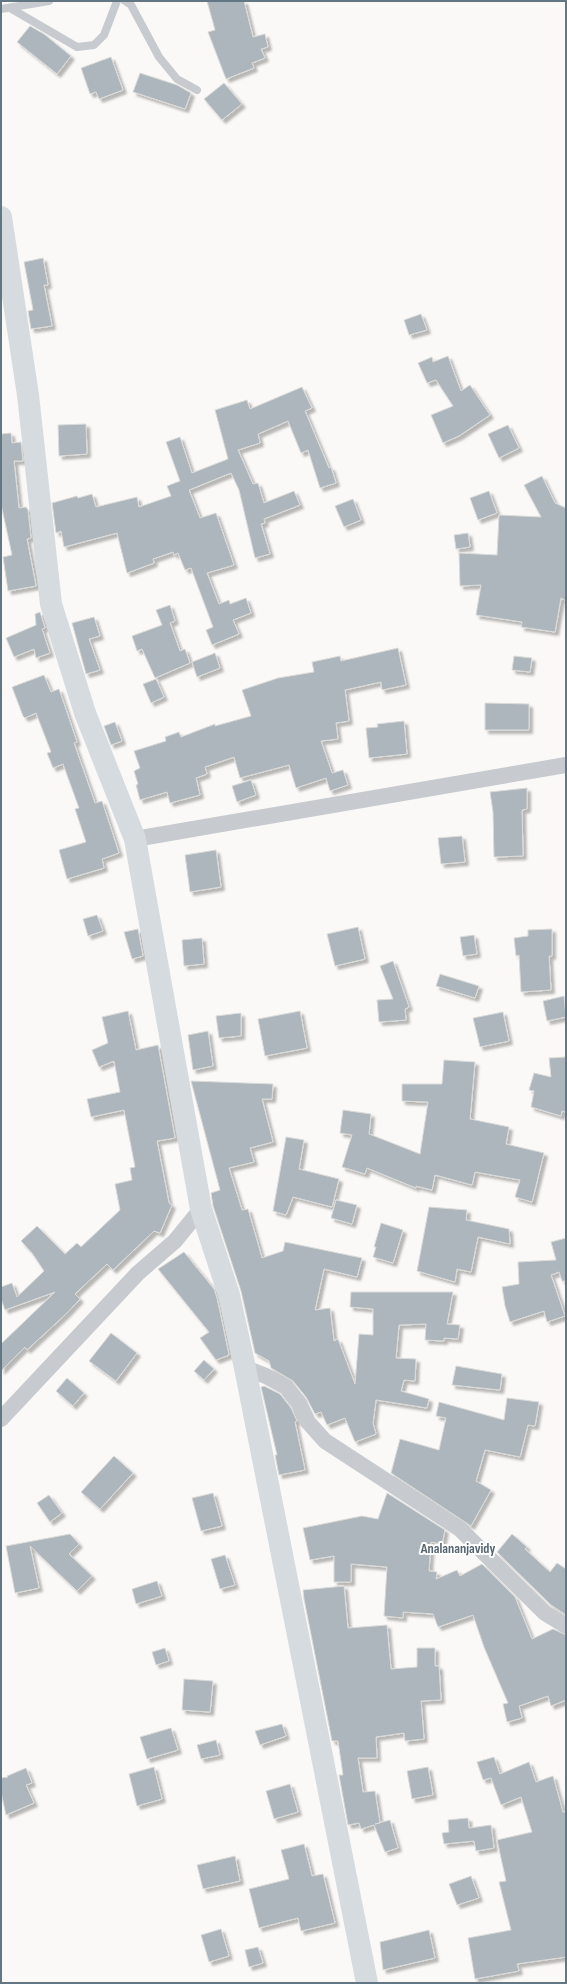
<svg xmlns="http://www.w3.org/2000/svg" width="567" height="1984" font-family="'Sofia Sans Condensed',sans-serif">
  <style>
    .building { fill: #adb6bc; stroke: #dbdbd9; filter: url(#shadow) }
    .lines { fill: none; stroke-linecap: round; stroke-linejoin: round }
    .lane { stroke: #c7cbcf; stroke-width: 8 }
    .street { stroke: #c7cbcf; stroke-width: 16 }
    .secondary { stroke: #d6dbdf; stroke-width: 22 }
    .labels { text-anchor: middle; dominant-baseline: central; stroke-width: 4; stroke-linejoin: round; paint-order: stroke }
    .neighbourhood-label { font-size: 14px; font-weight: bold; fill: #55646f; stroke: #fff }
  </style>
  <defs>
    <filter id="shadow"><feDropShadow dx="3.5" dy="3.5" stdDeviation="1" flood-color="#0004"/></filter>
  </defs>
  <rect width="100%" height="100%" fill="#faf9f7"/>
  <g class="building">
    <polygon points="207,1 244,1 253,37 265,34 268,47 261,49 265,58 252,63 254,68 226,79 208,32 215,30"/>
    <polygon points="30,26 44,34 71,56 57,74 17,42"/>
    <polygon points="111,57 123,90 99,99 96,92 90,94 81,68"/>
    <polygon points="140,73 177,85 191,93 185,109 133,92"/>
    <polygon points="224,83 242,104 222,120 204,99"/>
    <polygon points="43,258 48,285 44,285 52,326 31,329 28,311 33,310 24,262"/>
    <polygon points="421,314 427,330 409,335 404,320"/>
    <polygon points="448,356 461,391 470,385 490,415 459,436 443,443 431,415 453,406 436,380 427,383 418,363 432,357 433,362"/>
    <polygon points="302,387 312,408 305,411 329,468 331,467 336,483 320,488 308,450 301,453 288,421 258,434 260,443 238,450 253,484 258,483 264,503 294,491 300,505 264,519 265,523 261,524 270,554 255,558 239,490 231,473 189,490 200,518 216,513 234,565 207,573 219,604 229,600 230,604 246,598 251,613 233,620 239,634 212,645 206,630 213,627 191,568 185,570 178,553 174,555 173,552 153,559 154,563 127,573 117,533 64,547 61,531 56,533 52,503 77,496 78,498 92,494 96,507 137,497 139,507 171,496 167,486 180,481 166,442 180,437 192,473 228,459 215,410 247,400 250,409"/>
    <polygon points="86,424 87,454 59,456 58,425"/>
    <polygon points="508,425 519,448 499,458 488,434"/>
    <polygon points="11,433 12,443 21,442 23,461 14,461 19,508 26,507 28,510 31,538 27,539 36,586 8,591 3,557 12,555 1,504 1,434"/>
    <polygon points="542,476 555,503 566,508 566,601 561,598 555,632 521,627 522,622 476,615 481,585 460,586 459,553 497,555 499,515 541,517 524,485"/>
    <polygon points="489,491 497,513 478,520 470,498"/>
    <polygon points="353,499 361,520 344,527 335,506"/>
    <polygon points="468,533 470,547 456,549 454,535"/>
    <polygon points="170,605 175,621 170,623 180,651 185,649 190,663 155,678 142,649 137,651 132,636 162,625 156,610"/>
    <polygon points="40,612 45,628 42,629 50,653 36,658 34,649 14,657 6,638 36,625 35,614"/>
    <polygon points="94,617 100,636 89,639 100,670 86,674 72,623"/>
    <polygon points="398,648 406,685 382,690 381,682 345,690 349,721 336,723 338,739 321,741 332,773 343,770 348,785 330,791 326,778 296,788 289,765 240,778 234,757 205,767 207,774 196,778 200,795 170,803 167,792 140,800 136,785 138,784 134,771 140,768 134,751 166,741 165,737 179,732 181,737 215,724 215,726 251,716 242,690 278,678 314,672 312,662 340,656 341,661"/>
    <polygon points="215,653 220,668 197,677 192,662"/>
    <polygon points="514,656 532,658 530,672 512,670"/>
    <polygon points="44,675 51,692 59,689 77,742 74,743 95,803 102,801 119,853 102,859 104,868 67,879 59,850 86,842 75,809 79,808 63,764 53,768 47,753 51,752 36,713 25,718 23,716 12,687"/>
    <polygon points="156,679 164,697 151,703 143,684"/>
    <polygon points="485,703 529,704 529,730 485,730"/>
    <polygon points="404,721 407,754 369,758 366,728 378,727 377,724"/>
    <polygon points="115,722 122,741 111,745 104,726"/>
    <polygon points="251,780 256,795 237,802 232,786"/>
    <polygon points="527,788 527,809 522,810 523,856 494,857 493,812 490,792"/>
    <polygon points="462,836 465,862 441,864 438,838"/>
    <polygon points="216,850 221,887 190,892 185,855"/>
    <polygon points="97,915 103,931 88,936 83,919"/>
    <polygon points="358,927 365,959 335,966 327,934"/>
    <polygon points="138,929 143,956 132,959 124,932"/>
    <polygon points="552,929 552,956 549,956 551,990 521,992 519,955 516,956 514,938 528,936 528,930"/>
    <polygon points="474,935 477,954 463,956 460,937"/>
    <polygon points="202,938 204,964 184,966 182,940"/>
    <polygon points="393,961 409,1007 405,1009 406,1020 379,1022 377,1000 393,999 380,966"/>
    <polygon points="440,974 479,986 475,998 436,986"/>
    <polygon points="564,996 566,1017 547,1021 543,1001"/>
    <polygon points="128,1011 136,1050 158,1045 175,1138 157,1141 169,1203 172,1205 160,1233 154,1231 113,1270 107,1264 75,1294 80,1299 67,1313 27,1350 25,1347 1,1371 1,1344 55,1292 5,1310 1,1299 1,1287 12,1283 17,1297 44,1271 32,1253 21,1241 37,1226 65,1254 77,1243 81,1247 120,1210 115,1184 132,1180 130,1168 135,1167 124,1110 91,1117 87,1099 120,1092 114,1061 99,1067 92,1050 108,1043 102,1017"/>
    <polygon points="300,1011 307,1048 265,1056 258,1019"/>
    <polygon points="503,1012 509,1041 480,1047 473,1018"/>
    <polygon points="241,1013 241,1036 219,1038 216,1016"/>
    <polygon points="208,1031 213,1066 193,1070 188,1035"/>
    <polygon points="566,1057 566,1112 562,1111 561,1116 531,1107 534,1091 529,1090 534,1073 551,1077 549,1058"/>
    <polygon points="444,1060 475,1062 470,1119 509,1127 506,1144 544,1153 532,1202 515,1197 520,1180 475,1172 472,1185 435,1175 432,1190 416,1186 416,1188 367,1168 365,1174 342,1167 352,1135 340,1133 343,1110 371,1114 369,1134 420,1154 428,1102 402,1101 402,1084 442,1084"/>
    <polygon points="191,1081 273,1084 272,1099 262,1099 273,1142 250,1148 254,1162 229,1168 242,1210 248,1209 262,1258 283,1251 285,1242 362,1258 357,1277 324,1269 315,1310 330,1308 334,1341 338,1339 355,1384 359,1334 373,1335 373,1309 350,1307 351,1292 453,1292 447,1324 460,1325 458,1339 444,1338 444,1341 425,1340 426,1324 399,1325 396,1358 416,1359 415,1381 404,1380 401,1391 429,1399 427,1408 376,1400 373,1423 376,1434 355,1442 345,1418 327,1425 321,1412 315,1414 306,1397 293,1381 271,1368 269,1361 255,1353 241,1291 213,1206 211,1193 220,1190"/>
    <polygon points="286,1137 304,1140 299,1169 339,1179 332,1207 293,1197 286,1215 273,1211"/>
    <polygon points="336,1200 357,1205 352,1224 331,1218"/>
    <polygon points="429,1207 467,1210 466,1220 509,1229 510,1244 478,1237 471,1272 457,1269 455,1282 417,1271"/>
    <polygon points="381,1223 403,1230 393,1263 373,1257 376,1247 374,1247"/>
    <polygon points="566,1238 566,1281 562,1281 559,1272 551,1275 565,1316 547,1322 544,1311 510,1322 505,1306 502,1287 519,1284 518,1262 556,1260 551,1242"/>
    <polygon points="184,1252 214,1289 217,1298 229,1355 216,1360 200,1338 209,1332 158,1269"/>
    <polygon points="111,1333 137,1353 116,1381 89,1361"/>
    <polygon points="204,1360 214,1369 204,1380 194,1371"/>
    <polygon points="456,1366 502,1374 500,1390 452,1385"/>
    <polygon points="67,1378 84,1393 73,1406 56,1391"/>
    <polygon points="264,1386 280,1394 291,1408 297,1421 295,1422 305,1470 279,1475 275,1455 277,1455 261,1387"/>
    <polygon points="507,1398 539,1402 535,1426 528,1425 520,1457 485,1450 476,1481 491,1490 471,1526 391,1473 400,1439 439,1450 446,1418 436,1416 439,1402 504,1420"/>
    <polygon points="114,1456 133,1473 100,1509 81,1492"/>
    <polygon points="213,1493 222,1526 201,1531 192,1498"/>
    <polygon points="387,1493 445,1530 442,1544 431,1542 429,1571 437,1572 436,1579 457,1570 460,1576 482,1564 515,1597 532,1639 553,1629 566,1635 566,1700 551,1706 548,1696 519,1706 522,1718 507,1722 503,1704 508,1703 484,1647 473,1615 438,1627 433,1614 403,1612 403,1618 384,1616 387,1567 351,1564 351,1582 334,1582 334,1556 310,1560 303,1528 362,1516 378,1519"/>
    <polygon points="49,1495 62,1513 50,1522 37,1503"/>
    <polygon points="70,1534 79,1544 69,1554 92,1576 77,1591 30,1546 39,1588 15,1593 6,1546"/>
    <polygon points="512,1534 527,1547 525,1549 550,1572 557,1563 566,1569 566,1615 551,1605 497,1552"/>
    <polygon points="225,1555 235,1585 220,1589 211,1559"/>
    <polygon points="157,1581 162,1596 136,1604 132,1589"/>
    <polygon points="344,1586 348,1628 387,1625 391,1669 417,1667 417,1648 435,1648 435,1666 439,1666 441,1700 421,1701 424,1739 405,1741 404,1733 376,1737 377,1758 358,1758 363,1792 375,1791 380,1823 375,1824 390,1820 398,1848 385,1852 374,1825 361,1829 359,1823 348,1825 339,1775 343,1775 338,1741 332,1741 304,1599 303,1590"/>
    <polygon points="165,1648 169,1661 156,1665 152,1652"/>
    <polygon points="184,1679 213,1681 210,1712 182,1710"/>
    <polygon points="282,1724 286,1736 260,1745 255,1731"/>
    <polygon points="171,1728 178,1750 147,1759 140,1737"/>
    <polygon points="216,1740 220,1755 201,1759 197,1745"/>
    <polygon points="494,1757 500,1774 529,1762 536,1782 553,1776 563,1812 566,1812 566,1957 517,1964 519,1971 475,1979 468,1938 511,1930 499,1882 506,1881 497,1840 532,1832 521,1797 501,1805 491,1778 483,1780 477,1762"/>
    <polygon points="154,1767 162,1799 137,1806 129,1774"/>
    <polygon points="428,1767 433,1795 412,1799 407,1771"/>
    <polygon points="26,1768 32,1783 26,1785 34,1803 6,1815 1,1792 1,1778 8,1777 7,1776"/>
    <polygon points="290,1784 298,1812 274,1819 266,1791"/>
    <polygon points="468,1818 469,1828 491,1825 494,1848 476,1851 474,1841 444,1844 442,1833 449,1832 448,1820"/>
    <polygon points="304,1844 312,1876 323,1874 335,1923 301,1931 298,1918 259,1928 249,1889 289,1879 281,1850"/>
    <polygon points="235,1856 240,1881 203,1889 197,1865"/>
    <polygon points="471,1876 479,1898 457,1905 449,1884"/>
    <polygon points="221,1929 229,1956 209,1962 201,1935"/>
    <polygon points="429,1930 435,1958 383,1970 380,1942"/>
    <polygon points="258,1947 263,1963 249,1967 245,1950"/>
  </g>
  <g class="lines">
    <g class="lane">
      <polyline points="125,1 131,5 159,57 177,79 197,90"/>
      <polyline points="10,8 77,47 94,45 104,35 117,1"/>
      <polyline points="1,9 49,1"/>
    </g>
    <g class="street">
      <polyline points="135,839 566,765"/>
      <polyline points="245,1368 266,1376 286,1387 299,1403 308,1422 325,1441 460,1529 545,1613 566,1626"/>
      <polyline points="1,1419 138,1273 175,1241 201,1209"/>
    </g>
    <polyline class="secondary" points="1,217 28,395 51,604 85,713 135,839 201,1209 229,1295 245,1368 367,1983"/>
  </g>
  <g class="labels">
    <g class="neighbourhood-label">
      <text x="458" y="1548">Analananjavidy</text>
    </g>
  </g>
  <rect width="567" height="1984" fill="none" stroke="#627684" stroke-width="4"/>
</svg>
